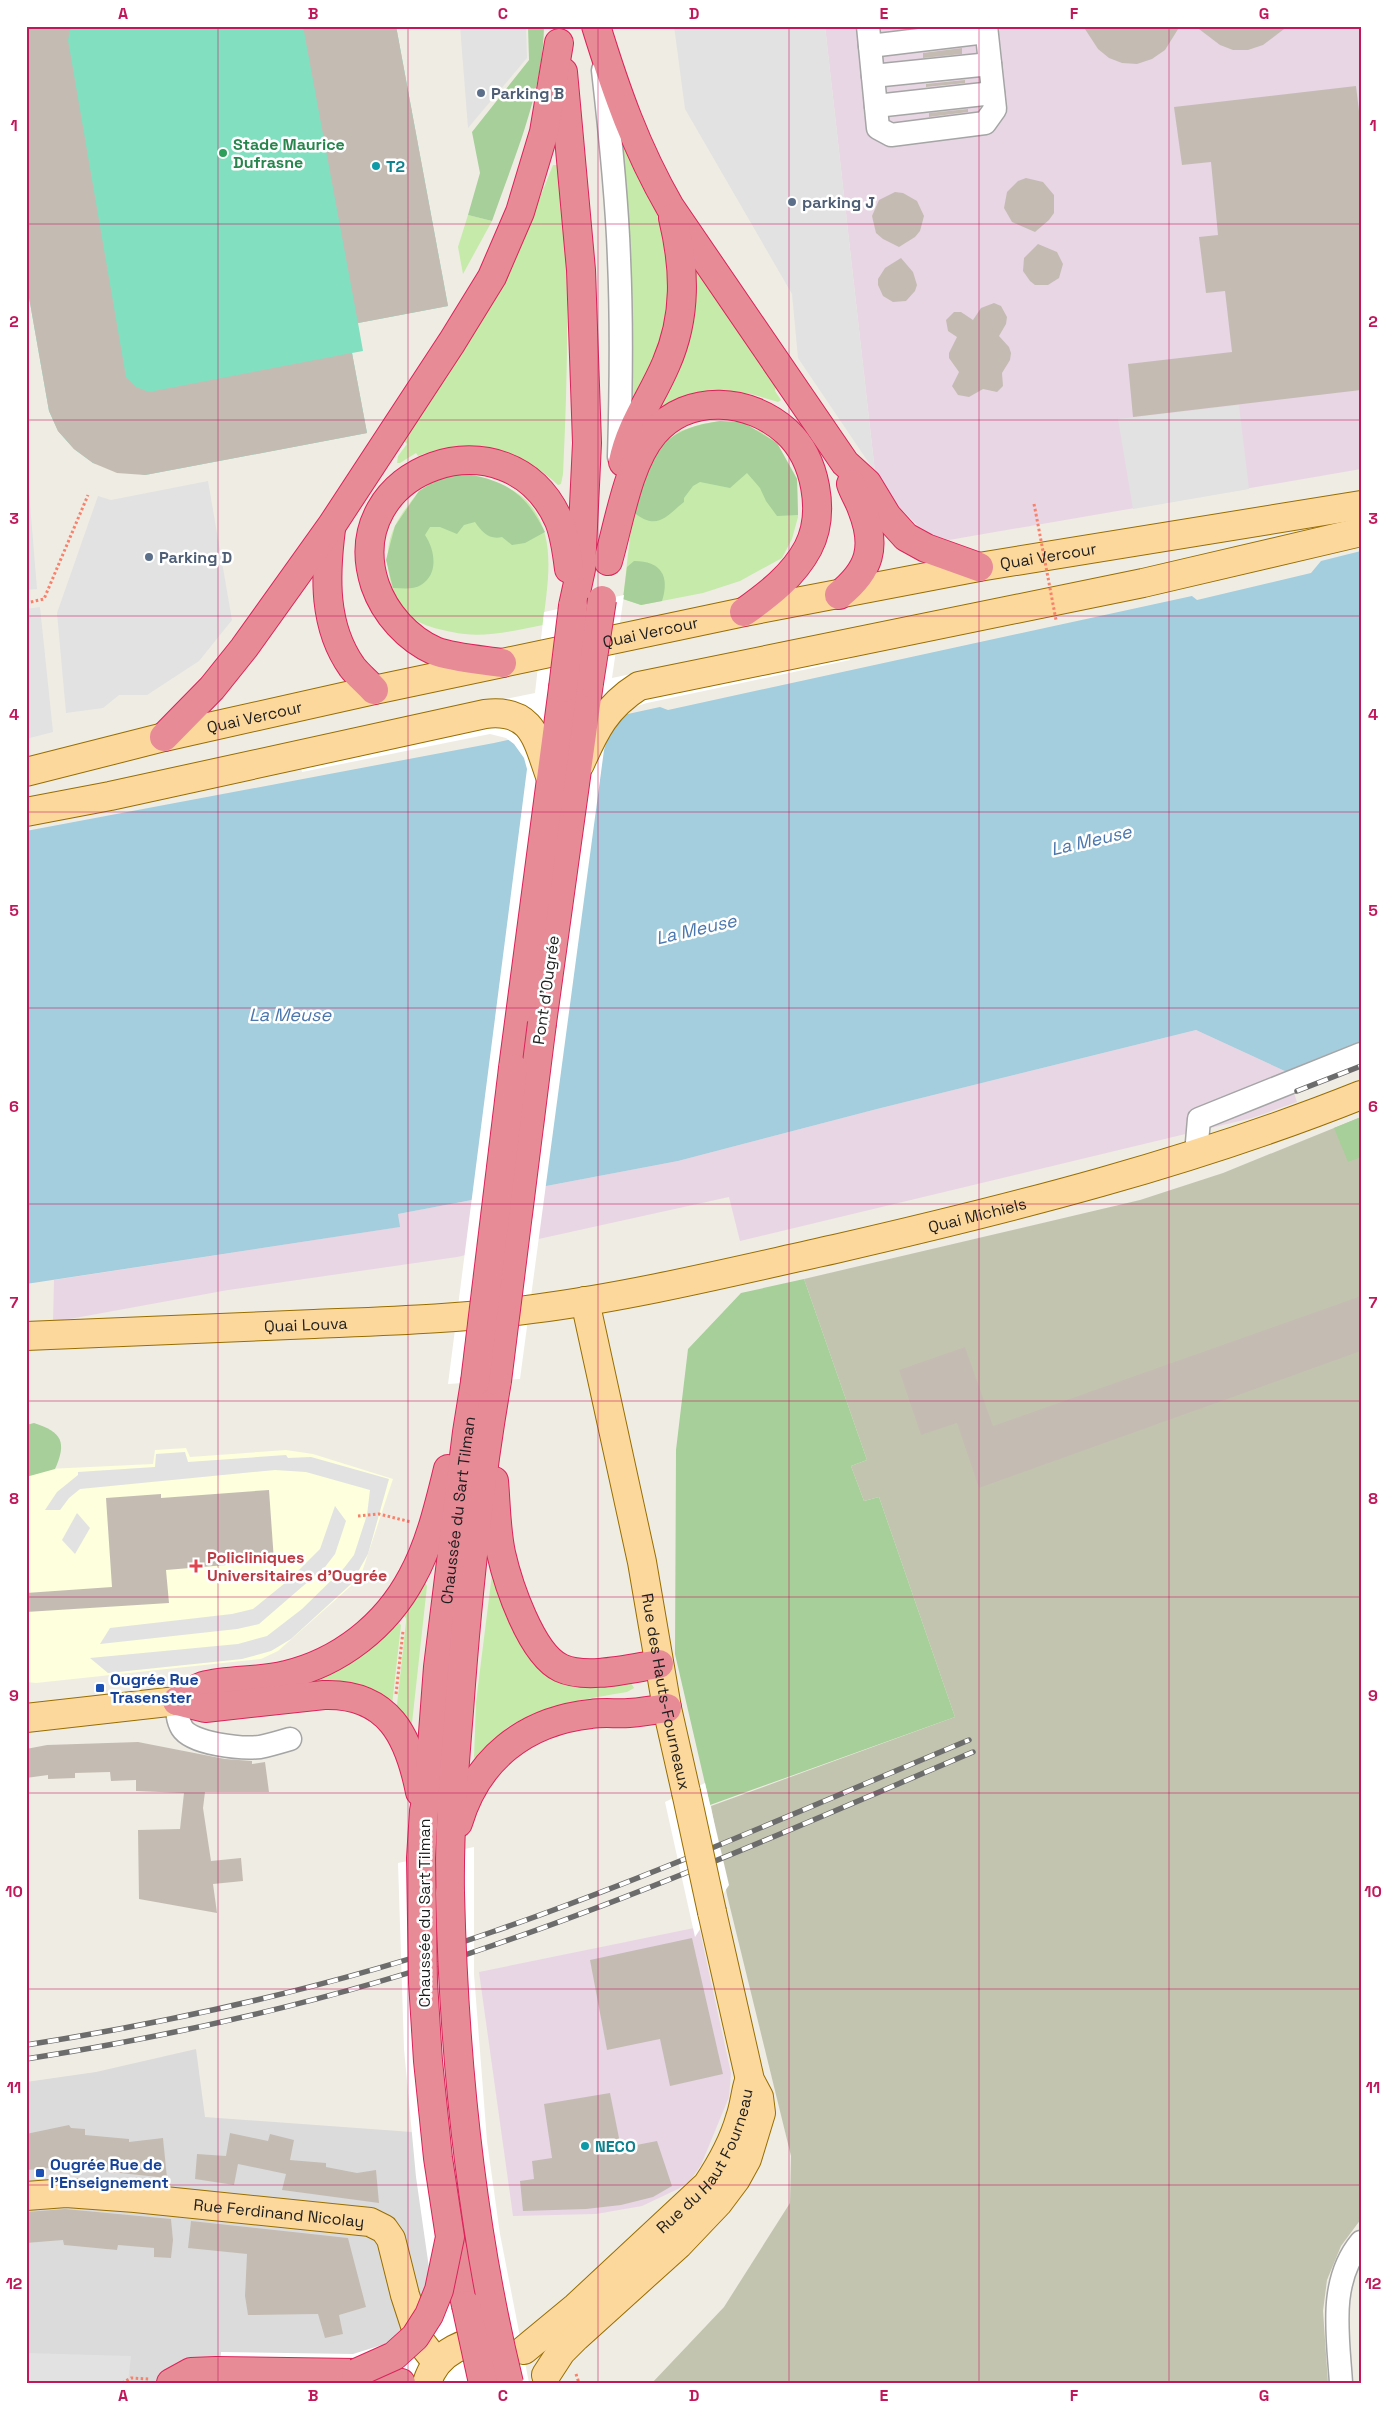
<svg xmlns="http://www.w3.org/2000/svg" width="1387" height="2409" font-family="'Space Grotesk',sans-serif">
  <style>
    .residential { fill: #dcdbdb }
    .industrial { fill: #e8d6e4 }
    .education { fill: #fdffdd }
    .construction { fill: #c3c4af }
    .grass { fill: #c6eaaa }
    .forest { fill: #a6cf99 }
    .pitch { fill: #82dfc0 }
    .parking { fill: #e2e2e2 }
    .water { fill: #a4cddd }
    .pier { fill: #fff }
    .building { fill: #c4bcb3 }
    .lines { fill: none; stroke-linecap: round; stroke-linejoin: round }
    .minor-casing { stroke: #a5a5a5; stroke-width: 25 }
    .major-casing { stroke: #986e00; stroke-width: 30 }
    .highway-casing { stroke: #db2359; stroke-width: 30 }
    .path { stroke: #fa806a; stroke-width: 3; stroke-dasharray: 2.5 2.5; stroke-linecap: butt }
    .minor { stroke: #fff; stroke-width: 22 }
    .major { stroke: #fcd89c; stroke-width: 28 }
    .highway { stroke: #e78b97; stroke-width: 28 }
    .rail-casing { stroke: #6c6c6c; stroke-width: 5.5 }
    .rail { stroke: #fff; stroke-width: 4; stroke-dasharray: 11; stroke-linecap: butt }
    .major-bridge-casing { stroke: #986e00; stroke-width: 30; stroke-linecap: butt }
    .highway-bridge-casing { stroke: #db2359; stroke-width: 30; stroke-linecap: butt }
    .path-bridge { stroke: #fa806a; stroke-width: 3; stroke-dasharray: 2.5 2.5; stroke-linecap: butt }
    .major-bridge { stroke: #fcd89c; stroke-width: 28 }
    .highway-bridge { stroke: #e78b97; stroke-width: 28 }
    .grid { fill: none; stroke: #c2185b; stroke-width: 1; stroke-opacity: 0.55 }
    .service-dot { fill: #5c6f8a; stroke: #fff; stroke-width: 2 }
    .leisure-dot { fill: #2e9e5b; stroke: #fff; stroke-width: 2 }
    .culture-dot { fill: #0f9aa8; stroke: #fff; stroke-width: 2 }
    .health-dot { fill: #e0444e; stroke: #fff; stroke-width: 2 }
    .transit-dot { fill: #1a4fb4; stroke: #fff; stroke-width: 2 }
    .labels { text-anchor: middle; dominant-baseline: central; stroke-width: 5; stroke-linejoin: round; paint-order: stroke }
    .service-label { font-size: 16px; font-weight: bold; fill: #4e5e75; stroke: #fff; text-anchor: start }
    .leisure-label { font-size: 16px; font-weight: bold; fill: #27864d; stroke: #fff; text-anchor: start }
    .culture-label { font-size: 16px; font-weight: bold; fill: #0d838f; stroke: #fff; text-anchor: start }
    .street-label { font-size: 16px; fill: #1e1e1e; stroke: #fff }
    .health-label { font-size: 16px; font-weight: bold; fill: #be3a42; stroke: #fff; text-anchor: start }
    .transit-label { font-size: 16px; font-weight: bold; fill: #164399; stroke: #fff; text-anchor: start }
    .water-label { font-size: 18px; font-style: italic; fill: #4a77ae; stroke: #fff }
    .neatline { fill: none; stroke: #c2185b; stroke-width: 2 }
    .grid-label { font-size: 16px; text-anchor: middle; font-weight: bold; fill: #c2185b }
  </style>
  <rect width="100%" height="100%" fill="#efece4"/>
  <polygon class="residential" points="196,2049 205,2117 412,2132 451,2383 26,2383 26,2082 96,2072"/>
  <g class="industrial">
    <polygon points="825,26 1361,26 1361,469 949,540 933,535 918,526 897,505 875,472"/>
    <polygon points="1196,1030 1287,1072 1297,1102 1252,1118 740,1241 729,1197 457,1257 228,1290 53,1322 54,1280 399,1227 398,1214 678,1161 877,1109"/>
    <polygon points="699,1927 731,2073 729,2097 701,2165 690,2181 678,2189 642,2206 596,2214 513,2216 479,1972"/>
  </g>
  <polygon class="education" points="186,1448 190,1457 286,1450 313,1454 393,1479 360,1578 278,1651 261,1659 36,1683 26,1682 26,1470 153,1464 155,1450"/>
  <polygon class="construction" points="1361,1117 1361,2219 1341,2246 1327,2280 1323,2311 1328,2383 652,2383 724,2307 790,2203 791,2156 727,1895 711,1806 955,1717 879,1497 864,1501 851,1466 867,1460 804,1279 1140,1200 1223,1173"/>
  <g class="grass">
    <polygon points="625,147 659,212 668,245 670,323 627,420 617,148"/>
    <path d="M553 165H560C570 267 568 371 563 474L561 484 558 485C518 448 468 437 418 456L416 453 400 463H397L398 456 407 444 404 441 489 308 513 264Z"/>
    <polygon points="468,215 492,221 463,274 458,247"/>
    <polygon points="696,265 776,386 775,391 781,400 778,402 751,394 716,391 684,397 653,412 693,291"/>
    <polygon points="720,421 760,431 777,443 797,479 798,517 792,539 782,558 740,581 703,593 641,605 623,599 635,491 666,441 680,431 702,424"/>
    <path d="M496 482C506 487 518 492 526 500 559 534 547 584 543 625 513 631 482 639 452 632 442 630 428 627 419 622 388 603 380 556 395 526 401 513 411 502 419 491Z"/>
    <path d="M493 1566H497L585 1687H608L631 1683 634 1688 627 1692C586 1699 544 1705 508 1727 496 1736 486 1751 474 1758L476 1702Z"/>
    <polygon points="425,1582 427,1586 412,1723 409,1726 396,1714 406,1622 406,1618 398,1611"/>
    <polygon points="393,1618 401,1625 392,1705 211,1694"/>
  </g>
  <g class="forest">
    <path d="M528 26H544C543 93 514 158 492 221L468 215 480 173 472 132 529 60Z"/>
    <path d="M720 421 743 422 777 443 797 479 798 515 777 516 766 501 760 488 747 473 730 488 700 482 693 486 684 498V502C665 517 657 532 632 511 652 457 656 430 720 421Z"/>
    <path d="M459 473C504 479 525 492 545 532L525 543 512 545 502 537C489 540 482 532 475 522L464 525 457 534 440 527H430L425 535C435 550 439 574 421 585 413 590 402 588 393 588L386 560 395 526 419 491 439 478Z"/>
    <path d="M634 561C661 561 670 576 662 601L641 605 623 599 627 567Z"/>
    <polygon points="1361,1117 1361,1157 1348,1162 1334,1128"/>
    <polygon points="804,1279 867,1460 851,1466 864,1501 879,1497 955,1717 710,1805 675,1654 676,1450 688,1349 741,1293"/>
    <path d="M34 1423C62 1432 67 1442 55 1469L26 1477V1425Z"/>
  </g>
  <polygon class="pitch" points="26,26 396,26 448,306 358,323 363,351 352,353 367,433 145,475 93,463 74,449 58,431 49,411 26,280"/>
  <g class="parking">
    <polygon points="460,26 526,26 527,58 468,128"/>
    <polygon points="674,26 825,26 875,472 798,358 792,294 685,109"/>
    <polygon points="1239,405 1249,489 1133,509 1118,419"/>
    <polygon points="26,455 37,589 26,590"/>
    <polygon points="208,481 232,620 199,661 147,695 119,695 103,708 66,713 57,613 98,496 111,500"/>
    <polygon points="40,607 53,732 26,739 26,609"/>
    <polygon points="185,1452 188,1462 286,1455 288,1458 311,1457 389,1479 368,1554 351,1584 291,1639 271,1651 242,1659 108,1673 90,1658 238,1644 267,1636 302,1609 344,1568 354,1555 367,1515 370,1490 306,1472 275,1470 80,1489 69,1498 60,1510 45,1510 57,1492 78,1475 78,1472 155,1467 156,1454"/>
    <polygon points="335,1506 346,1521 335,1554 325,1567 259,1624 237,1629 100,1644 110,1628 232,1614 253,1609 290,1579 320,1549"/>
    <polygon points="77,1513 90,1528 75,1554 62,1540"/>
    <polygon points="26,2353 131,2356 128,2383 26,2383"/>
  </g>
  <polygon class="water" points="1361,551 1361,1041 1287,1072 1196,1030 877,1109 678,1161 398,1214 400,1227 26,1284 26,831 494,743 660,707 668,710 1192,596 1197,600 1311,573 1321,561"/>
  <g class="pier">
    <polygon points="624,595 612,678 844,630 850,660 647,703 634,707 622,717 608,738 604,750 520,1379 448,1384 527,769 524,758 514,744 506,738 490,734 302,772 294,742 535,693 544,612"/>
    <polygon points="705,1783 729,1885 695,1937 665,1802"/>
    <polygon points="474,1847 474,1974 487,2141 500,2234 529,2383 219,2383 221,2352 353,2354 385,2344 402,2332 415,2316 428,2283 429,2268 416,2177 404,2049 398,1863"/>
  </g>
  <g class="building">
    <polygon points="26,26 71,26 68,40 126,377 136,387 149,392 352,353 367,433 145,475 117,473 93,463 74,449 58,431 49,411 26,280"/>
    <polygon points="303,26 396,26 448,306 358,323"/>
    <polygon points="1083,26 1180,26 1165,50 1152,59 1137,64 1122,63 1109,58 1098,49"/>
    <polygon points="1195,26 1288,26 1263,45 1248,50 1233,50 1220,45"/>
    <polygon points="962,48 962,54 923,58 923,53"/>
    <polygon points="965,80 965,83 926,87 926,84"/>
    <polygon points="1356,86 1361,127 1361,390 1133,417 1128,364 1232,352 1225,291 1206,293 1199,237 1218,235 1211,162 1182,165 1174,107"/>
    <polygon points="968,109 968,112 929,117 929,113"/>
    <polygon points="1026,178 1043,182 1054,195 1054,213 1049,220 1035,232 1012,222 1004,208 1007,192 1018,181"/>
    <polygon points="895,192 903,193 917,201 924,216 920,231 915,237 899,247 883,239 876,233 872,216 879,200"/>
    <polygon points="1038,244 1057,252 1063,264 1059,278 1048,285 1035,285 1030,281 1023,271 1024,258"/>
    <polygon points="901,258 913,272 917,285 915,291 906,301 893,302 883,296 878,285 878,279 885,268"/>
    <polygon points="994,303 1001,306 1007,317 1006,324 999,336 1009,347 1011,353 1010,360 1002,373 1003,386 997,392 983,389 969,397 958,395 952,386 959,372 949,358 949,353 957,337 948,331 946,320 954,312 961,312 973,320 981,308"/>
    <polygon points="1361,1296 1361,1351 979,1488 957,1423 921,1435 899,1370 965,1347 993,1426"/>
    <polygon points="269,1490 274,1561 166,1570 169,1603 26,1612 26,1593 112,1587 106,1498 161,1494 161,1498"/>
    <polygon points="138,1742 225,1759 252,1761 252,1764 265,1762 269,1792 205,1792 203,1808 211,1861 241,1858 243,1881 213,1884 217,1913 139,1899 138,1830 180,1829 184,1793 136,1791 136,1780 111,1781 110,1772 75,1773 75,1778 48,1779 48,1775 26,1778 26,1749 47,1745"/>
    <polygon points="692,1938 723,2074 670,2086 660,2039 607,2050 590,1960"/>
    <polygon points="610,2093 621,2148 657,2141 672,2186 653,2197 621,2205 586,2209 523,2211 520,2181 534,2179 532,2161 552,2158 544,2104"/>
    <polygon points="69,2125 71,2128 85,2129 85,2135 129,2139 129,2142 163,2138 167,2178 64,2167 26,2170 26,2134"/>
    <polygon points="230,2133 268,2141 270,2134 294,2140 290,2160 326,2163 326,2167 357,2173 376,2170 379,2203 282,2190 286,2174 238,2164 234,2185 195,2179 197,2154 226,2156"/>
    <polygon points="65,2209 171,2219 173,2240 171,2258 154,2257 154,2248 118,2245 117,2250 64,2245 63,2240 26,2243 26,2212"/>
    <polygon points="191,2221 348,2238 366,2307 339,2315 343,2334 325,2338 318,2314 248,2315 245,2296 247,2254 188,2248"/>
  </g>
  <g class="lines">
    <g class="minor-casing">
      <g id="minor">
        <polyline points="868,26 878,128 891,135 985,123 995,109 986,26"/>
        <polyline points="870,46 986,32"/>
        <path d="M603 70C610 132 617 196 619 259 622 325 621 391 619 457"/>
        <polyline points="873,76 990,64"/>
        <polyline points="876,106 993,93"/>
        <polyline points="1196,1154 1199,1119 1361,1054"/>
        <path d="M177 1701C177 1710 177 1720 182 1728 192 1744 241 1749 260 1747 270 1745 280 1742 290 1739"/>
        <path d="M1341 2383C1338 2335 1328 2282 1361 2242"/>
      </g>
    </g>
    <g class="major-casing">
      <g id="major">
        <path d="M580 764C595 730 606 707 639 686L1143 583 1361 532"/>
        <path id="s1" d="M26 772 164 737 374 690 744 612 979 567 1361 505"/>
        <path d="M26 812 110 796 485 714C534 708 537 741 551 779"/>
        <path id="s2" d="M585 1301 642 1562 667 1708 686 1792"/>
        <path id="s3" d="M26 1336C122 1332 218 1328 314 1324 387 1321 460 1319 533 1309 634 1296 735 1271 835 1249 1013 1208 1191 1163 1361 1095"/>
        <polyline points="26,1718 177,1701"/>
        <path id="s4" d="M26 2196 66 2193 135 2198 370 2222 384 2229 391 2239 405 2295 420 2341 437 2363"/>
        <path id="s5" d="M524 2350 576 2307 707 2185C721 2164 733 2143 740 2118 744 2107 745 2095 748 2084"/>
        <polyline points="546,2375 561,2352 576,2337 679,2244 718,2203 736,2179 747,2159 761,2113 759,2097 750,2080 712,1912"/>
        <path d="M427 2383C436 2352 468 2337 498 2342"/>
      </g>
    </g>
    <g class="highway-casing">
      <g id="highway">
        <path d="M596 26C616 91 636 148 670 207L845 463 867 483 887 516 906 537 926 548 979 567"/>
        <polyline points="563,72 581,270 587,443 581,569 573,606"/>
        <path d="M623 462C630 426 652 397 666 364 687 316 685 268 673 218"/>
        <path d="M331 529C325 576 323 626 352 667 358 675 367 682 374 690"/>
        <path d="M608 561C619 523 628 463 654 433 689 393 750 398 787 432 816 459 826 513 808 548 793 576 769 594 744 612"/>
        <path d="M839 595C870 570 877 547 862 509 859 500 854 493 851 484"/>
        <path d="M502 663C482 660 453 658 435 651 408 639 385 614 375 585 337 468 509 407 559 521 565 536 567 553 569 569"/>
        <polyline points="164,737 212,688 244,648 332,525 452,342 492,277 520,212 544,132 559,43"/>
        <polyline points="542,1023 589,683"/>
        <polyline points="513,1068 563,688"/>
        <path d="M494 1481C496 1504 496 1529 501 1553 508 1584 531 1654 561 1668 587 1680 632 1668 659 1664"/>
        <path d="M177 1701C185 1696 194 1689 203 1686 229 1679 260 1682 286 1675 340 1662 386 1626 412 1577 430 1545 439 1505 448 1469"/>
        <path d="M177 1701 205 1708 324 1695C389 1693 409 1737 420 1792"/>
        <path d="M458 1823C477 1759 525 1721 591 1714 604 1712 617 1714 629 1713 642 1712 655 1710 667 1708"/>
        <path id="s6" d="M421 1858 424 1811 429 1786 438 1667 467 1432 475 1382"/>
        <path d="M450 1893C449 1832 454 1772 459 1711 467 1601 478 1490 497 1381"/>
        <polyline points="450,2237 466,2305"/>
        <polyline points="171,2383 191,2372 216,2371 356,2373 401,2383"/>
      </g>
    </g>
    <g class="path">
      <polyline points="1034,504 1036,514"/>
      <polyline points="26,603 44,599 88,495"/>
      <polyline points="358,1516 379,1514 411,1522"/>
      <polyline points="396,1694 403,1631"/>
      <polyline points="576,2374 579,2383"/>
      <polyline points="122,2383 131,2378 149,2379"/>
    </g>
    <use href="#minor" class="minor"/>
    <use href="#major" class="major"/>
    <use href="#highway" class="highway"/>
    <g class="rail-casing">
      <g id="rail">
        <polyline points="1297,1091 1361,1066"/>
        <path d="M26 2045C184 2020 340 1985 492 1932 654 1876 811 1806 969 1740"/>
        <path d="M26 2059C185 2034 342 1998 494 1945 657 1889 815 1819 973 1752"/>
      </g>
    </g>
    <use href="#rail" class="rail"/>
    <g class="major-bridge-casing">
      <polyline id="major-bridge" points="686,1792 712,1912"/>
    </g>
    <g class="highway-bridge-casing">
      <g id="highway-bridge">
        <polyline points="589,683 602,600"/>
        <polyline points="563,688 573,606"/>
        <polyline points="497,1381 542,1023"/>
        <polyline points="475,1382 513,1068"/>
        <path d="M450 1893C454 2057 470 2223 509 2383"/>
        <polyline points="466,2305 483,2383"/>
        <polyline points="356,2373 394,2356 415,2337 429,2315 439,2290 450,2237 438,2158 428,2061 423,1982 421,1858"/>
      </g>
    </g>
    <polyline class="path-bridge" points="1036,514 1056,620"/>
    <use href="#major-bridge" class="major-bridge"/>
    <use href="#highway-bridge" class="highway-bridge"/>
  </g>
  <path class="grid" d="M218 26V2383M408 26V2383M598 26V2383M789 26V2383M979 26V2383M1169 26V2383M26 224H1361M26 420H1361M26 616H1361M26 812H1361M26 1008H1361M26 1204H1361M26 1401H1361M26 1597H1361M26 1793H1361M26 1989H1361M26 2185H1361"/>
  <g class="service-dot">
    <circle cx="481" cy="93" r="5"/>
    <circle cx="792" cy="202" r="5"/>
    <circle cx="149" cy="557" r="5"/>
  </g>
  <circle class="leisure-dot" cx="223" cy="153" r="5"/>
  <g class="culture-dot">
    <circle cx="376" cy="166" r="5"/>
    <circle cx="585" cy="2146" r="5"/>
  </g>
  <path class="health-dot" d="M193.5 1558.5h5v5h5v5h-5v5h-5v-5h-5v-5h5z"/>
  <g class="transit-dot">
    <rect x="95" y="1683" width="10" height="10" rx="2.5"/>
    <rect x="35" y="2168" width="10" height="10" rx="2.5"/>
  </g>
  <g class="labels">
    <g class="service-label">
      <text x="491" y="93">Parking B</text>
      <text x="802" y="202">parking J</text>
      <text x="159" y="557">Parking D</text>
    </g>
    <g class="leisure-label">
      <text x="233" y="144">Stade Maurice<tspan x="233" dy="18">Dufrasne</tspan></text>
    </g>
    <g class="culture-label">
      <text x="386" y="166">T2</text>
      <text x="595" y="2146">NECO</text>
    </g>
    <g class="street-label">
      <text stroke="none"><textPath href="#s1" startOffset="1045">Quai Vercour</textPath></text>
      <text stroke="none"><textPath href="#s1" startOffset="640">Quai Vercour</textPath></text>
      <text stroke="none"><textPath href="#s1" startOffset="235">Quai Vercour</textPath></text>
      <text transform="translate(546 990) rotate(-82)">Pont d'Ougrée</text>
      <text stroke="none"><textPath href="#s3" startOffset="962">Quai Michiels</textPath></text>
      <text stroke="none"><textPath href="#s3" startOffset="280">Quai Louva</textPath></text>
      <text stroke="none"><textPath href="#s6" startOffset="350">Chaussée du Sart Tilman</textPath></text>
      <text stroke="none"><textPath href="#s2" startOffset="399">Rue des Hauts-Fourneaux</textPath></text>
      <text transform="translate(424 1913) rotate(-90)">Chaussée du Sart Tilman</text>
      <text stroke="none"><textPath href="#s5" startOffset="266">Rue du Haut Fourneau</textPath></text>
      <text stroke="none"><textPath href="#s4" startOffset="254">Rue Ferdinand Nicolay</textPath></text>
    </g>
    <g class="health-label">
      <text x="207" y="1557">Policliniques<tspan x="207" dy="18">Universitaires d'Ougrée</tspan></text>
    </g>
    <g class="transit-label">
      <text x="110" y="1679">Ougrée Rue<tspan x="110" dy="18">Trasenster</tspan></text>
      <text x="50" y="2164">Ougrée Rue de<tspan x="50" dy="18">l'Enseignement</tspan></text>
    </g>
    <g class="water-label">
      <text transform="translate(1091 840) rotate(-13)">La Meuse</text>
      <text transform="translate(696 929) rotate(-13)">La Meuse</text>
      <text x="290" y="1014">La Meuse</text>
    </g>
  </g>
  <rect width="1387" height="2409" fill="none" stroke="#ffffff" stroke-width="55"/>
  <rect x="28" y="28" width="1332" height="2354" class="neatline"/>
  <g class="grid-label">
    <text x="123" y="19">A</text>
    <text x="313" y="19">B</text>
    <text x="503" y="19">C</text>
    <text x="694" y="19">D</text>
    <text x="884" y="19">E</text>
    <text x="1074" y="19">F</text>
    <text x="1264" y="19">G</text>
    <text x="14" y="131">1</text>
    <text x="1373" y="131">1</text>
    <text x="14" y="327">2</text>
    <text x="1373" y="327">2</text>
    <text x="14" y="524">3</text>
    <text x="1373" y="524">3</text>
    <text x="14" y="720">4</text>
    <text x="1373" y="720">4</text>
    <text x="14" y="916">5</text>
    <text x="1373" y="916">5</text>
    <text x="14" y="1112">6</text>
    <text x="1373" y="1112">6</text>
    <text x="14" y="1308">7</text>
    <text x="1373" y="1308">7</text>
    <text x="14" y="1504">8</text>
    <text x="1373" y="1504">8</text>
    <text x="14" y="1701">9</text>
    <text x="1373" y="1701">9</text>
    <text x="14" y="1897">10</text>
    <text x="1373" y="1897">10</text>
    <text x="14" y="2093">11</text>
    <text x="1373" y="2093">11</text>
    <text x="14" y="2289">12</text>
    <text x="1373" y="2289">12</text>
    <text x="123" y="2401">A</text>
    <text x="313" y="2401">B</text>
    <text x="503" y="2401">C</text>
    <text x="694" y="2401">D</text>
    <text x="884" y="2401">E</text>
    <text x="1074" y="2401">F</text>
    <text x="1264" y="2401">G</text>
  </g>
</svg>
